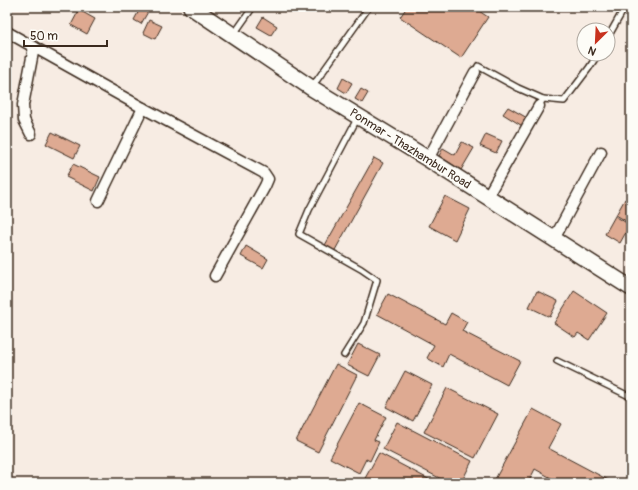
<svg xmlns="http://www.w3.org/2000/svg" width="638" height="490" font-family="Pangolin,sans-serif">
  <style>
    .building { fill: #deaa92; stroke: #3b2a1e }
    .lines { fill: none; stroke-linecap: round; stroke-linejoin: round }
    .lane-casing { stroke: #3b2a1e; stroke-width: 8 }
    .street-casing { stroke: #3b2a1e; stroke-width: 13 }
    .secondary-casing { stroke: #3b2a1e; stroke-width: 18 }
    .lane { stroke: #fdfcf7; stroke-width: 5 }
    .street { stroke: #fdfcf7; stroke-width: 10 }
    .secondary { stroke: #fdfcf7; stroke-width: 15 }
    .labels { text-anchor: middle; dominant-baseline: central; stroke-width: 3.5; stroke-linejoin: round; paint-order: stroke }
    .street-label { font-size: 12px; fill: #3b2a1e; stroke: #fdfcf7 }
  </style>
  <rect width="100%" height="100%" fill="#f7ece3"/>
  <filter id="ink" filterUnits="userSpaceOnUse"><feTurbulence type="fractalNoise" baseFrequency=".025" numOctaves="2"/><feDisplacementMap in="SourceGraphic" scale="8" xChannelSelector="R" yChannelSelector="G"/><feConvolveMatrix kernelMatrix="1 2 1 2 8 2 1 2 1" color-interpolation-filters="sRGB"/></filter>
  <g filter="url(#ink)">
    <g class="building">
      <polygon points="141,7 149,10 141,24 134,20"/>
      <polygon points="407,7 473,7 488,17 461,58 400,17"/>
      <polygon points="79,10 95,19 87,34 71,25"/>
      <polygon points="263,17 277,26 271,35 257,27"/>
      <polygon points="149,20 162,26 155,39 143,33"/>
      <polygon points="343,78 352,83 346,93 338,88"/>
      <polygon points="361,89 368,93 362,103 355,99"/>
      <polygon points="508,107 529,119 524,127 503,114"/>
      <polygon points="52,132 80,146 74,158 46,144"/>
      <polygon points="486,134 502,141 496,153 480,146"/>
      <polygon points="462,142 474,148 461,170 439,156 443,148 455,155"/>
      <polygon points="374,158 383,163 334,252 324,247"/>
      <polygon points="73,164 100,177 94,191 66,177"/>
      <polygon points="445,196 470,209 455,240 429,226"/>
      <polygon points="625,199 631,203 631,224 616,215"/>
      <polygon points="615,216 630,225 620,243 605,234"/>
      <polygon points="246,246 268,259 263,268 241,256"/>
      <polygon points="537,291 558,301 550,317 529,307"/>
      <polygon points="574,291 607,313 589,340 578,333 575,337 554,323"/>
      <polygon points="388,294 445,324 451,313 467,322 462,331 520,361 507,385 449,354 443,367 427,358 434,345 377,314"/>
      <polygon points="358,344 380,355 369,376 347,365"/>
      <polygon points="336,364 357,375 318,452 296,441"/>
      <polygon points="405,371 432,385 413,421 386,407"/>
      <polygon points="447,388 498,414 475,458 424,432"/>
      <polygon points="359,403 386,417 374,440 379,442 370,461 366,459 359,473 330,458"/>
      <polygon points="533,409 561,424 548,448 614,483 560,483 535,469 528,483 493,483"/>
      <polygon points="397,422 472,461 461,483 449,483 383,449"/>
      <polygon points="379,453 436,483 363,482"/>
    </g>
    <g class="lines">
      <g class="lane-casing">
        <g id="lane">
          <polyline points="234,34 253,7"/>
          <polyline points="608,37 625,7"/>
          <polyline points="475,72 478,66 518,88 543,99"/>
          <polyline points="312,85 317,80 369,7"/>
          <polyline points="539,106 543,99 564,101 589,68 598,54"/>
          <polyline points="344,355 364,323 377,280 361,269 299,234 309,210 358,117"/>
          <polyline points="557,361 631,397"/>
        </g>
      </g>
      <g class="street-casing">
        <g id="street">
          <polyline points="7,32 143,108 264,173 268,179 265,186 215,276"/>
          <polyline points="31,134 24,120 23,105 34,47"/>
          <polyline points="428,159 475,72"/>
          <polyline points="487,197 539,106"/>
          <polyline points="98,201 143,108"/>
          <polyline points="554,239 601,152"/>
        </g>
      </g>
      <g class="secondary-casing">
        <polyline id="secondary" points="191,7 310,87 428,159 631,288"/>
      </g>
      <use href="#lane" class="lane"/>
      <use href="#street" class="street"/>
      <use href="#secondary" class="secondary"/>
    </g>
  </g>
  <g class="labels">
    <g class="street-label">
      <text transform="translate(410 149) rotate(32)">Ponmar - Thazhambur Road</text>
    </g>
  </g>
  <rect width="638" height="490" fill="none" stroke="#fdfcf7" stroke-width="24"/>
  <rect x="12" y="12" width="614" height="466" fill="none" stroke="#3b2a1e" stroke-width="1.5" filter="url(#ink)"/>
  <g transform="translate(596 42) rotate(204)"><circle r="19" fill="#fdfcf7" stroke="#afa8a0"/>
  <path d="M0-3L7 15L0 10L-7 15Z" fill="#c8321e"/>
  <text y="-6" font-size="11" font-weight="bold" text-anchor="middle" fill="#3b2a1e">N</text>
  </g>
  <path d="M24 40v6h83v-6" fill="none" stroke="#3b2a1e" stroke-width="2"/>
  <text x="30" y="40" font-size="12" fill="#3b2a1e" stroke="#fdfcf7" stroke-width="3" paint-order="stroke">50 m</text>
</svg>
